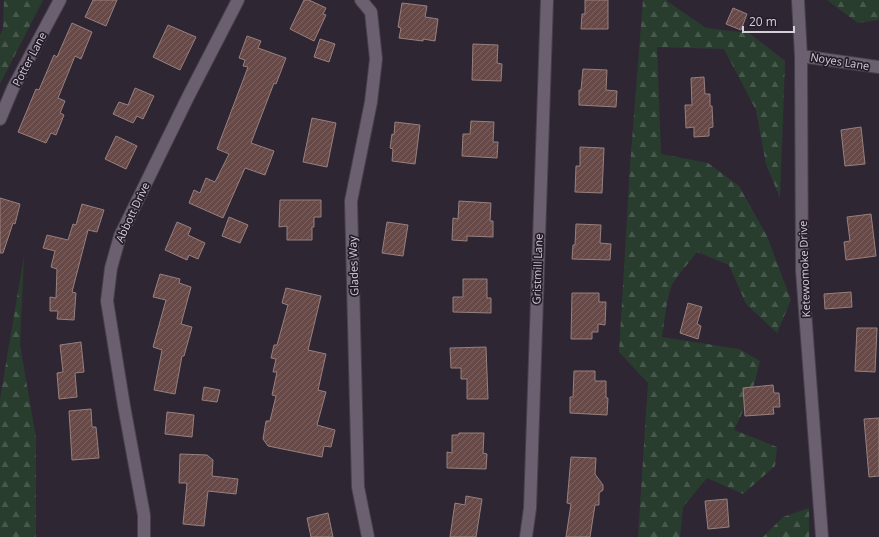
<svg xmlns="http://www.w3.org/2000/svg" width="879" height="537" font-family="'Open Sans',sans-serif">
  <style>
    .forest { fill: url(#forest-firs) }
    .building { fill: url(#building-hatch); stroke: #97807e }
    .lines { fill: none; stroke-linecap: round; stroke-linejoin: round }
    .minor-casing { stroke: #48414c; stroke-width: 14 }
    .minor { stroke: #6a6070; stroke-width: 12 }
    .labels { text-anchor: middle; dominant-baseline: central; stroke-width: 3.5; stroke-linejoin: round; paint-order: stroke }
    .street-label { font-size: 11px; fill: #d5cfd8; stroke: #251c2a }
  </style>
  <defs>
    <pattern id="forest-firs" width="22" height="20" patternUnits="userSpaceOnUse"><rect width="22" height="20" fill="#293d2e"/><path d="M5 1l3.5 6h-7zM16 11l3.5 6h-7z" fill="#47584c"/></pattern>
    <pattern id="building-hatch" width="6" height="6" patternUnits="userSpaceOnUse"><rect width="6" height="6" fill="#674a47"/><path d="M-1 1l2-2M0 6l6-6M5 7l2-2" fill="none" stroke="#7c6361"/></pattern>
  </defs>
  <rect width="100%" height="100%" fill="#2f2634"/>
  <g class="forest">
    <polygon points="4,0 43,0 0,84 0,35 3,29"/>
    <path d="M643 0H667V1L706 28 749 33 785 61 780 198 766 164 756 110 724 49 657 47 661 154 708 163 739 186 767 236 791 300 777 333 746 304 729 265 697 252C689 263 679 273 672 285 667 295 664 325 662 337L739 349 760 361 752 392 734 430 777 447 775 466 743 494 707 478 683 507 680 537H638L648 383 619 352 630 166Z"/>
    <polygon points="827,0 879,0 879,20 858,23"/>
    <polygon points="24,256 20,345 36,438 36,537 0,537 0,399"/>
    <polygon points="809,508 809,537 763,537 783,517"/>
  </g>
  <g class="building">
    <polygon points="93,0 117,0 106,26 85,17"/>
    <polygon points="304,0 309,0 326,8 323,14 326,15 314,41 290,29"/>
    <polygon points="585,0 608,0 608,29 581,29 582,14 585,14"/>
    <polygon points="402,3 427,6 425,17 438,19 435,41 423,39 423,41 399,38 401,28 398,27"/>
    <polygon points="733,8 747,14 741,30 726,24"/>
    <polygon points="72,23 92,32 81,59 75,56 58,98 65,101 60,113 64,115 56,135 51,133 46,143 18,132 36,89 39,90 54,55 57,57"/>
    <polygon points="168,25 196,37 180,70 153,57"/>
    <polygon points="247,36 261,41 258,48 286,58 276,84 274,83 251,143 274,151 265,175 245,168 223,218 189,203 194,190 200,193 206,178 215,182 229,154 217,149 248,67 243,66 245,60 239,58"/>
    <polygon points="320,39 335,44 329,62 314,57"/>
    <polygon points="473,44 498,45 497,63 502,64 501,81 472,80"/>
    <polygon points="583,69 607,70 606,90 617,91 616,107 579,105 579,90 581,90"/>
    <polygon points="704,77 705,94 710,94 710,106 712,106 713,127 709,128 709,136 694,137 694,127 686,128 685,105 692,105 691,78"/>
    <polygon points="135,88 154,96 143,119 137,116 133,123 113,114 119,102 128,105"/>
    <polygon points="312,118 336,123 327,167 303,162"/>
    <polygon points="471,121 494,122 493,142 498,142 497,158 462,156 463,134 470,134"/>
    <polygon points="395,122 420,125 415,164 392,161 393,149 390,148 392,134 394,135"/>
    <polygon points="861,127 865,164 845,166 841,130"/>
    <polygon points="116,136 137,146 126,169 105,159"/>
    <polygon points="580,147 604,148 602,193 575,192 576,166 580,166"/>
    <polygon points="0,198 20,204 15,224 13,223 3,253 0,253"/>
    <polygon points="280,200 321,200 321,217 314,217 314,227 312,227 312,240 287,240 287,226 279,227"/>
    <polygon points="459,201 491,203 490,221 493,221 493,237 467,236 467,241 452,240 453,218 458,219"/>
    <polygon points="82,204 104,210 97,232 88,230 72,292 76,293 74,320 57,319 58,311 50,311 50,297 56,298 57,269 51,267 55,251 43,248 47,235 68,240 73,224 76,225"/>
    <polygon points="871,214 876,256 846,260 844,242 850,241 847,217"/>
    <polygon points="229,217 248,225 240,243 222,236"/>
    <polygon points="177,222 191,228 188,235 205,243 198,259 189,255 187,260 165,250"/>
    <polygon points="387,222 408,225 403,256 382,253"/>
    <polygon points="576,224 601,225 600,243 611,244 610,260 572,259 573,245 575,245"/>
    <polygon points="160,274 180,279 179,283 191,287 181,324 192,327 184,356 182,356 175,394 154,390 162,350 153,347 166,300 153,297"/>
    <polygon points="463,279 487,279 487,298 491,298 491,313 453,312 453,297 463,297"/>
    <polygon points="286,288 321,296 308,350 326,354 318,390 326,392 317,425 335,430 331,447 324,446 322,457 268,446 263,439 266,421 270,421 276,396 272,395 277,372 273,372 276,359 271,358 274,345 277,345 288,305 282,303"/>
    <polygon points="851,292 852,307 825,309 824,294"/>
    <polygon points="572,293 599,293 599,302 606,302 605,325 598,324 598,332 592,332 592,339 571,339"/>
    <polygon points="688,303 702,307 697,324 701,326 698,339 680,333"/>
    <polygon points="857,328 877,328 875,372 855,371"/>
    <polygon points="81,342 84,372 75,373 77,397 59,399 57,373 63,372 60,345"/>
    <polygon points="486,347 488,399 467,399 467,379 461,379 461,368 451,368 450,348"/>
    <polygon points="574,371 595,371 595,381 606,381 606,398 608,398 607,415 570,413 570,397 573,397"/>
    <polygon points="773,385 774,393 779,393 780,407 773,407 774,414 745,416 743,388"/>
    <polygon points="204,387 220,390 217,402 202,400"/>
    <polygon points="91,409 92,427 96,427 99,458 72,460 69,411"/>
    <polygon points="167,412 194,415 192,437 165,434"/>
    <polygon points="879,418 879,476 869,477 864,419"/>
    <polygon points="459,433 484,433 483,453 487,454 486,469 447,468 447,452 452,453 452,435 458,435"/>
    <polygon points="180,454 207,455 213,460 212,476 238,479 236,494 208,491 204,526 183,524 187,483 179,483"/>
    <polygon points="571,457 596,458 595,474 603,485 603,490 599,493 599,505 595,505 590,537 566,537 571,504 567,503"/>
    <polygon points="466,496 482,499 476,537 450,537 455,503 465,505"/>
    <polygon points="727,499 729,527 708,529 705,501"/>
    <polygon points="328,513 333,537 311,537 307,518"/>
  </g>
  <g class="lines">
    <g class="minor-casing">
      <g id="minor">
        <polyline points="361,0 371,12 376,59 371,102 351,201 358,487 368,537"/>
        <polyline points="798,0 801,56 802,271 822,537"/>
        <polyline points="801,56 879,67"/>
        <polyline points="0,119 13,88 60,0"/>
        <polyline points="144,537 144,515 124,406 107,301 111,268 120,236 188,97 238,0"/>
        <polyline points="526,537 530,508 547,0"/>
      </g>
    </g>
    <use href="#minor" class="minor"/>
  </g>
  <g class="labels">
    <g class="street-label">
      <text transform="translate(29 59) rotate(-62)">Potter Lane</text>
      <text transform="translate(840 61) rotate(9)">Noyes Lane</text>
      <text transform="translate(132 212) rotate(-65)">Abbott Drive</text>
      <text transform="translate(353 266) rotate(-92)">Glades Way</text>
      <text transform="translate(537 269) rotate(-88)">Gristmill Lane</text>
      <text transform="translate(804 269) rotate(-92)">Ketewomoke Drive</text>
    </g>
  </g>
  <path d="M743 26v6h51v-6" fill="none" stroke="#d5cfd8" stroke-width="2"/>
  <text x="749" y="26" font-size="12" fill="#d5cfd8" stroke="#251c2a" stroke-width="3" paint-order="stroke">20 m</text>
</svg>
